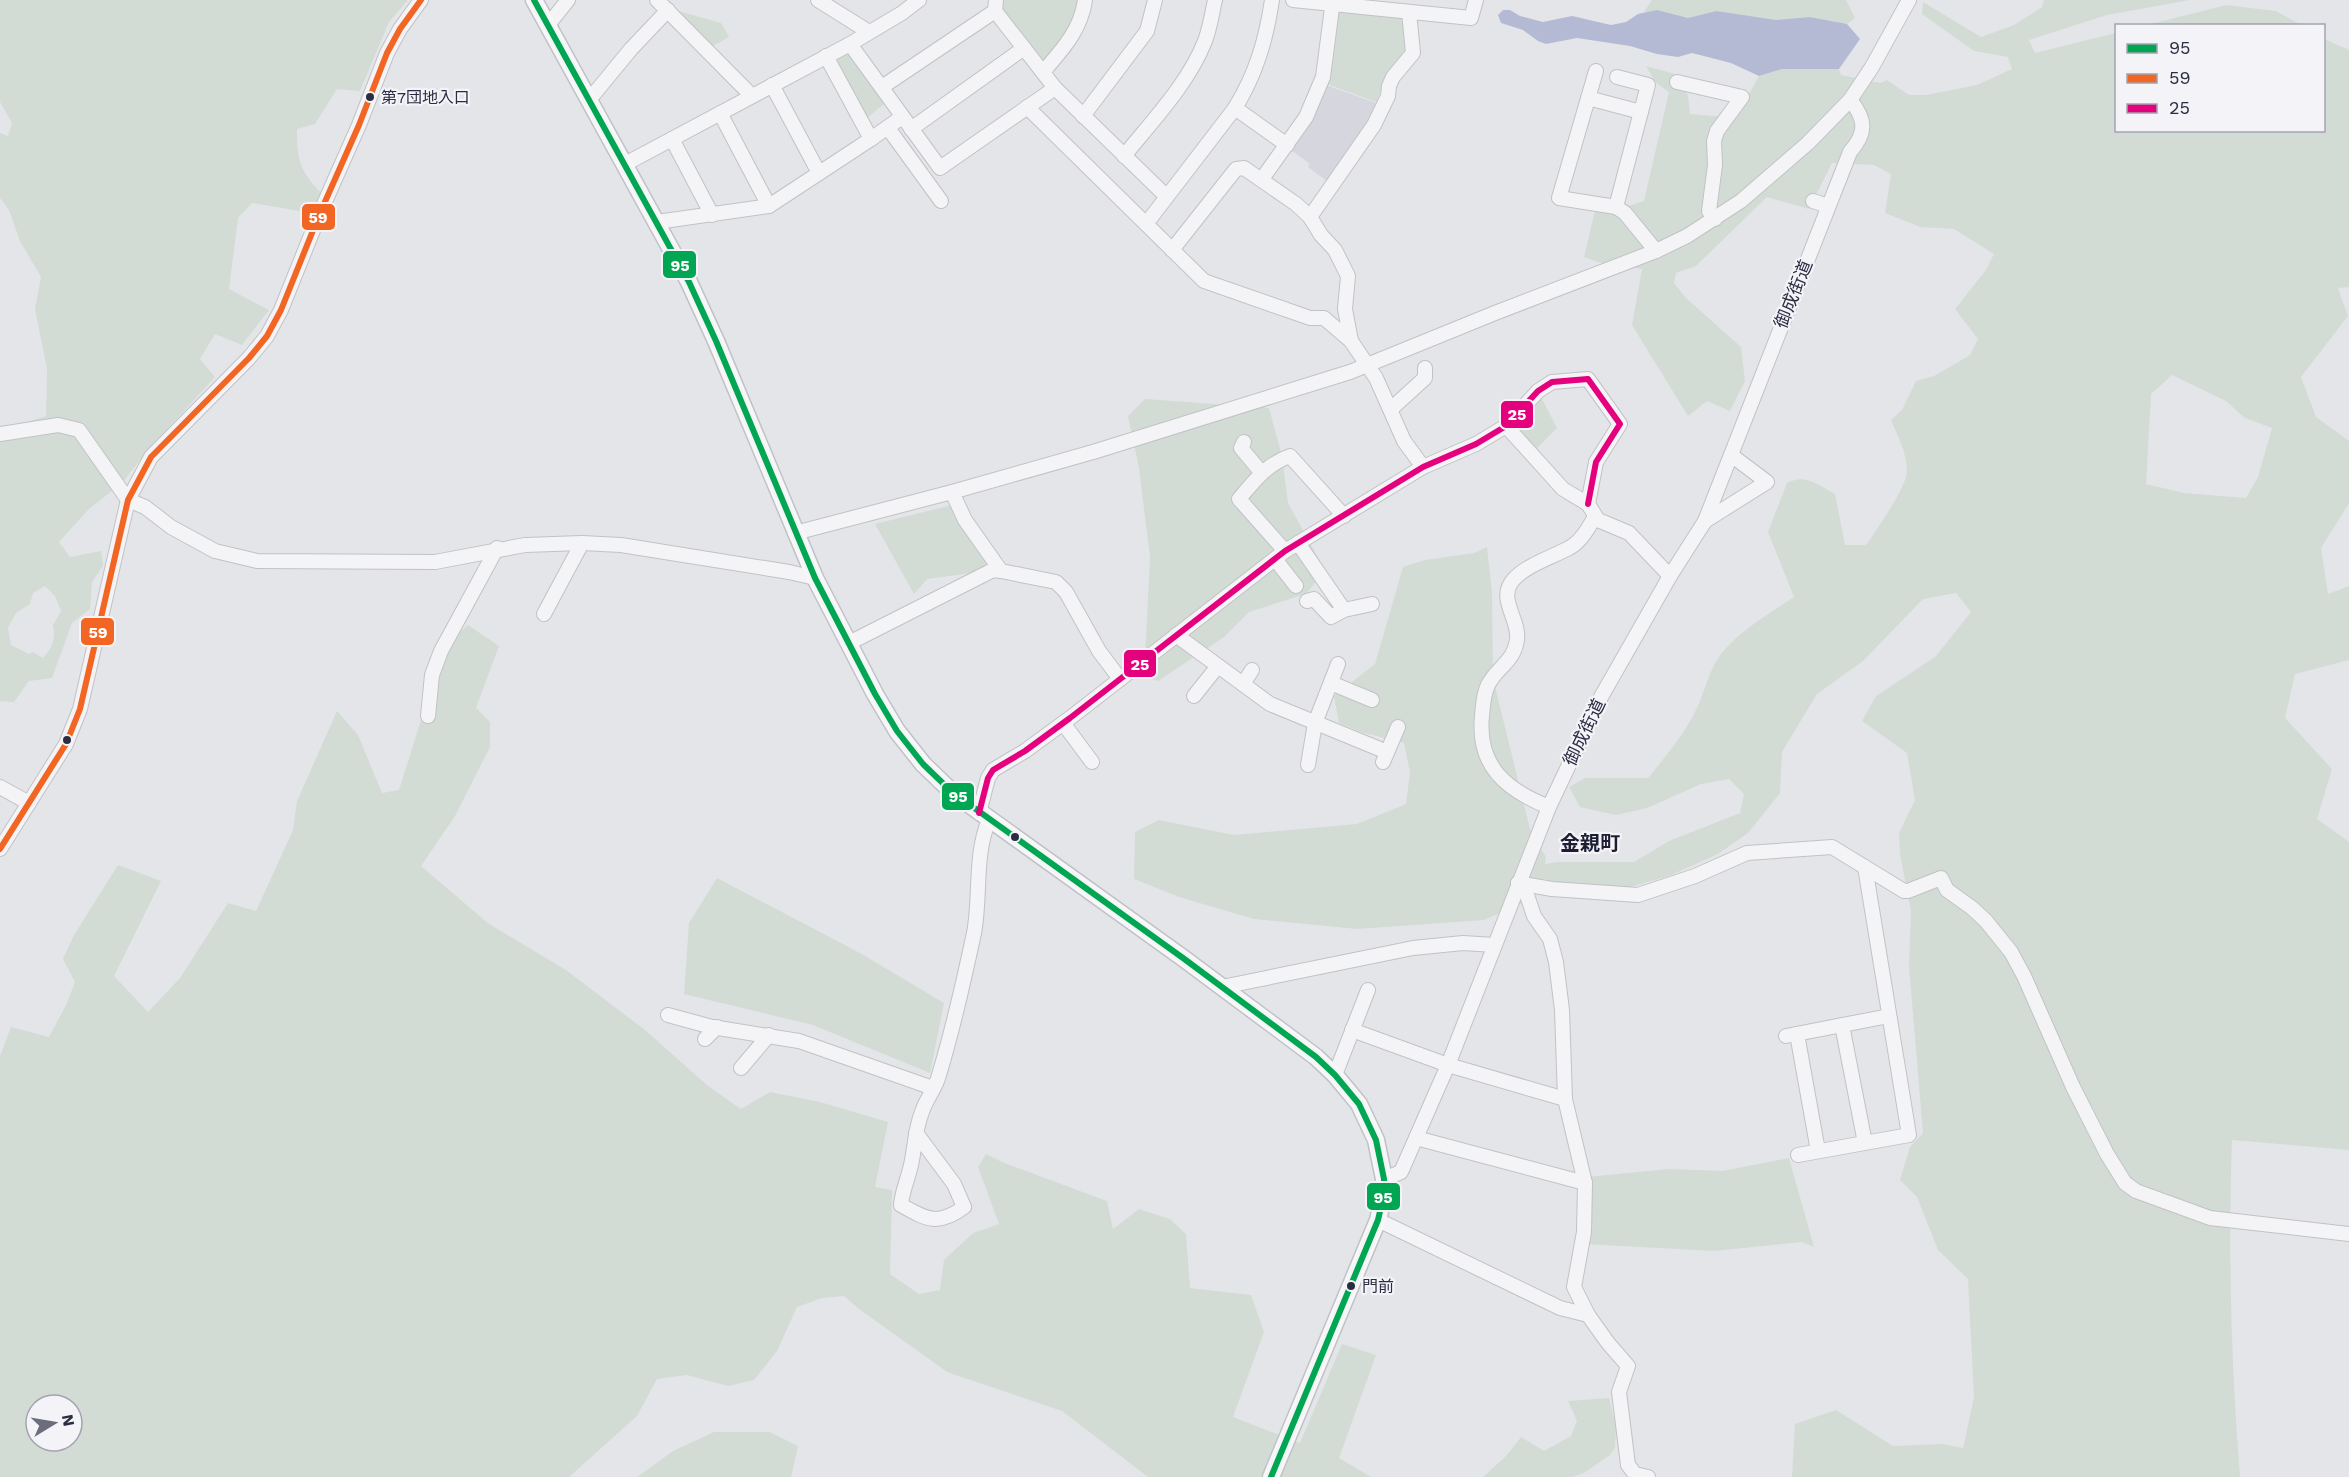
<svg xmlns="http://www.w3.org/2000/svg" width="2349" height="1477" font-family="'Work Sans','Noto Sans JP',sans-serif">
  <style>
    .built { fill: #d5d6de }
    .green { fill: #d2dcd5; fill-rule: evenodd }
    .water { fill: #b4bad3 }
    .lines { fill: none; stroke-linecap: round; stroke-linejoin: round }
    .minor-casing { stroke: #c1c2c6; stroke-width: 16 }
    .major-casing { stroke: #c1c2c7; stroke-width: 19 }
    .minor { stroke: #f4f4f6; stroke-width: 14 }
    .major { stroke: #f7f7f8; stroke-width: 16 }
    .bus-1-casing { stroke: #f3f3f8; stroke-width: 10 }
    .bus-2-casing { stroke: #f3f3f8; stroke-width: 10 }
    .bus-3-casing { stroke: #f3f3f8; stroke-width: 10 }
    .bus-1 { stroke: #00a651; stroke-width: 6 }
    .bus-2 { stroke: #f26522; stroke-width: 6 }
    .bus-3 { stroke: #e5007d; stroke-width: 6 }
    .bus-dot { fill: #2b2d42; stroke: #f3f3f8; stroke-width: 2 }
    .labels { text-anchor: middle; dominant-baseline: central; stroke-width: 4.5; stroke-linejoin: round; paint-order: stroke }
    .bus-label { font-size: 16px; fill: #2b2d42; stroke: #f3f3f8; text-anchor: start }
    .street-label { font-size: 18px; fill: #2b2d42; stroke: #f3f3f8 }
    .neighbourhood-label { font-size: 20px; font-weight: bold; fill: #1d1e33; stroke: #f3f3f8 }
    .line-badge { stroke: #f3f3f8; stroke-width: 2 }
    .badge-label { font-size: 16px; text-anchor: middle; font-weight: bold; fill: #fff }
  </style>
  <rect width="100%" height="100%" fill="#e4e5e9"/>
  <polygon class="built" points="1323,84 1376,103 1355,145 1331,184 1308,167 1310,164 1290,149"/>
  <g class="green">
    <path d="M0 0H408L389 22 360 91 337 89 315 124 297 129C297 160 299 169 321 193L311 213 252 203 238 218 229 289 269 310 242 345 215 334 200 359 215 377 148 450 122 483 89 509 59 542 70 557 101 551 103 566 92 582 90 609 72 623 52 678 29 681 14 702 0 701V431L46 416 47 369 35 309 41 277 20 241 9 210 0 198V133L8 136 12 123 0 102ZM45 586 55 596 61 611 53 625C56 638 52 648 43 658L33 652 29 654 11 645 8 628 16 613 30 604 33 593Z"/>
    <polygon points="1001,0 1079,0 1076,18 1047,61 1041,61 1000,6"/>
    <polygon points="1652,0 1846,0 1855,18 1847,24 1810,17 1776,20 1760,19 1716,11 1689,18 1644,12"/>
    <path d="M2044 0H2190L2107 15 2029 40 2035 53 2116 33V130H2324V39L2349 50V287L2338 288 2348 316 2301 377 2316 417 2349 441V503L2321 548 2328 594 2349 586V660L2295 674 2285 718 2332 769 2317 819 2349 842V1150L2232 1140C2228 1252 2231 1365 2240 1477H1792L1795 1424 1836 1410 1893 1446 1943 1444 1963 1448 1974 1397 1968 1279 1938 1250 1917 1197 1900 1180 1910 1147 1923 1133 1909 966 1911 911 1900 854 1899 833 1915 800 1907 753 1862 721 1876 696 1936 656 1971 612 1956 593 1923 599 1863 661 1817 694 1782 752 1780 793 1748 833 1718 854 1669 876 1623 889 1550 881 1544 878 1528 901 1484 920 1357 929 1254 919 1179 897 1134 879 1135 832 1159 820 1234 835 1357 824 1406 804 1410 772 1404 743 1361 732 1339 723 1334 696 1375 664 1403 567 1425 560 1474 553 1487 547 1492 593 1493 678 1530 829 1546 857 1545 864 1558 862H1634L1669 841 1740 813 1744 794 1729 779 1701 784 1647 808 1616 815 1580 807 1569 787 1585 778H1648C1665 757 1682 737 1694 714 1705 694 1707 673 1721 654 1740 630 1769 614 1794 597L1768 532 1787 483C1806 473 1818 485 1835 494L1845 545H1866C1876 530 1908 486 1907 470 1907 453 1897 435 1891 420L1902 410 1916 381 1934 376 1970 355 1978 339 1955 309 1986 270 1994 254 1954 229 1920 227 1885 213 1891 174 1874 165 1832 163 1809 209 1767 197 1696 266 1676 273 1674 283 1686 298 1741 347 1745 381 1730 411 1707 401 1688 416 1632 325 1642 269 1601 263 1584 257 1598 198 1628 206 1644 201 1669 92 1656 83 1646 66 1679 75 1688 96 1690 114 1736 118 1759 76 1782 69H1839L1841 75 1880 83 1887 80 1909 95H1926L1977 85 2012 69 2008 57 1974 51 1922 14 1923 2 1981 37 2014 25 2042 7ZM2172 375 2226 401 2245 418 2272 428 2258 477 2246 498 2184 493 2146 484 2151 394Z"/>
    <polygon points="2226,5 2276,11 2301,25 2147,25"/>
    <polygon points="671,9 721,23 729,37 709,48"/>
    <polygon points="1342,10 1405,17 1409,48 1387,76 1376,102 1324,83 1337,13"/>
    <polygon points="845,53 848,54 884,104 863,121 834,58"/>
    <polygon points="1540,395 1557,428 1533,452 1510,424"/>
    <polygon points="1145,399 1269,408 1282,456 1288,503 1325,570 1306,594 1249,612 1224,637 1158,681 1144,677 1150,557 1139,468 1128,416"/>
    <polygon points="952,505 988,561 979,572 927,579 914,594 875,524"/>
    <path d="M468 625 499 646 476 708 490 722V747L455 816 421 866 489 924 566 970 645 1030 708 1086 741 1109 770 1092 820 1102 888 1122 875 1187 892 1190 890 1274 919 1294 940 1290 944 1260 973 1233 999 1224 978 1167 986 1154 1002 1162 1107 1201 1113 1229 1139 1209 1170 1219 1186 1234 1190 1288 1251 1295 1264 1332 1233 1417 1300 1443 1342 1344 1376 1355 1339 1458 1371 1477H1148L1062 1411 947 1372 859 1309 844 1296 822 1298 797 1307 777 1351 754 1380 728 1386 687 1375 657 1379 637 1416 569 1477H0V1056L11 1027 49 1037 66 1005 75 982 63 959 74 935 118 865 161 881 114 976 148 1012 180 978 228 903 256 911 293 830 297 801 337 711 358 735 382 793 399 790 445 644ZM36 1405H72V1441H36Z"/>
    <polygon points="717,878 860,953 944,1003 930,1073 813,1025 684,994 689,923"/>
    <polygon points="1789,1158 1814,1247 1802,1242 1714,1251 1584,1244 1587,1177 1669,1169 1722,1171"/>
    <polygon points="1609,1398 1616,1427 1615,1448 1610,1455 1584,1473 1572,1477 1483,1477 1507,1455 1521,1437 1544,1451 1571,1436 1577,1421 1568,1401"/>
    <polygon points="714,1432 770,1432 798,1446 791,1477 637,1477 673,1451"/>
  </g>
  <polygon class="water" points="1503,10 1510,10 1520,16 1543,22 1572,16 1611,25 1626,22 1638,14 1657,10 1688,18 1716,11 1776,20 1810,17 1847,24 1860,39 1839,69 1782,69 1759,76 1731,63 1692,53 1678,57 1657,54 1630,46 1577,38 1546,44 1538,41 1523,30 1501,23 1498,15"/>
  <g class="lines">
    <g class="minor-casing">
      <g id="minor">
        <polyline points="657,0 752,96"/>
        <polyline points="818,0 869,32"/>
        <polyline points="996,0 995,11 1055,88 1166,196"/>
        <polyline points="1293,0 1471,18 1476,0"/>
        <polyline points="548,25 568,0"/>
        <polyline points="850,44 940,168 1055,88"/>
        <polyline points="826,56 871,139"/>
        <polyline points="1596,71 1559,198 1616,207 1625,213 1656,251"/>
        <path d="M1043 72C1062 50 1081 30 1085 0"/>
        <polyline points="1677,82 1742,97 1717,131 1714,141 1715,165 1709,211 1715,219"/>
        <polyline points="772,85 819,173"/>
        <polyline points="882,87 995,11"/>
        <polyline points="1588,98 1641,112"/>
        <polyline points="589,100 631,49 668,10"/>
        <polyline points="1027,107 1204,281 1310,318 1324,318 1351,341 1376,378 1404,441 1423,467"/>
        <polyline points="1235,108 1287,145"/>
        <polyline points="720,113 769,206"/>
        <polyline points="1083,116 1147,31 1155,0"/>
        <polyline points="888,128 941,201"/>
        <polyline points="911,129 1024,48"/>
        <polyline points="672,139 712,215"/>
        <path d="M1124 156C1153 120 1188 84 1205 41 1210 28 1212 13 1215 0"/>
        <polyline points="625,164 850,44 902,13 919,0"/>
        <polyline points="1262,179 1306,117 1323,77 1333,0"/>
        <polyline points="1813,201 1828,206"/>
        <polyline points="1616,207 1648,85 1617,77"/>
        <polyline points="1310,217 1374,125 1388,96 1389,86 1393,77 1413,53 1409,12"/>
        <polyline points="657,222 769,206 871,139 902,117"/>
        <path d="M1146 224 1235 108C1256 74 1266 40 1272 0"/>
        <polyline points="1172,250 1236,169 1244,168 1296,204 1310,217 1321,235 1335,250 1348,276 1345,309 1351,341"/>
        <polyline points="1391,409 1425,378 1425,368"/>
        <polyline points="1506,426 1563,489 1588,504 1598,520 1629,533 1670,576"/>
        <polyline points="0,434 58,425 79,430 128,500 145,507 171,527 215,551 257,561 435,562 525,545 582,543 621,545 789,572 815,578"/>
        <polyline points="1244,442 1241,448 1261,472"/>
        <polyline points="952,492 965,520 1001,571 1056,582 1066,592 1099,651 1120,679"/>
        <polyline points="1705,521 1767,482 1731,455"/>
        <polyline points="795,533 952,492 1093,452 1350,372 1495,313 1656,251 1687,236 1741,201 1808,143 1850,100 1872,67 1909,0"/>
        <polyline points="1298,543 1344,610"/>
        <path d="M1285 551 1239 499C1254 481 1267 464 1290 456L1344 516"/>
        <polyline points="1275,559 1296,586"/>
        <polyline points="1307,601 1314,599 1331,617 1344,610 1372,604"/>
        <polyline points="544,614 582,543"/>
        <polyline points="1176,635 1270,704 1387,752"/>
        <polyline points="849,643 993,570 1001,571"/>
        <polyline points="1331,683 1372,700"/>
        <polyline points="1243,684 1252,670"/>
        <polyline points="1194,696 1218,666"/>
        <polyline points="428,716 432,675 441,651 497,548"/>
        <polyline points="1063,723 1092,762"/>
        <polyline points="1383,762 1398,727"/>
        <polyline points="1308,765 1315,723 1338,664"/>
        <polyline points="0,787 29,803"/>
        <path d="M1549 807C1506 790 1477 766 1482 716 1483 706 1483 695 1488 685 1496 668 1514 662 1517 640 1520 619 1496 598 1514 579 1527 565 1552 557 1569 548 1581 542 1588 528 1595 517"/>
        <polyline points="979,813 988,778 993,770 1025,751 1070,718 1285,551 1423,467 1476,444 1506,426 1538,391 1552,382 1588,379 1620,424 1596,462 1588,504"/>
        <polyline points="0,849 66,744 80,709 128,500 151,457 249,358 267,336 281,310 320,213 359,125 387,53 400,29 421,0"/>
        <polyline points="1518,883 1552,889 1638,895 1695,876 1747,853 1832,847 1904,891 1908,891 1941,878 1947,890 1972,908 1986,921 2011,952 2024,976 2073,1087 2107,1154 2125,1183 2136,1191 2210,1218 2349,1234"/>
        <polyline points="1518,883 1527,895 1534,916 1550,939 1556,962 1562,1010 1565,1099 1585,1183 1584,1232 1574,1287 1588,1315"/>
        <polyline points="1222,987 1413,948 1463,943 1494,945"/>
        <polyline points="668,1015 712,1027 799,1041 933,1088"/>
        <polyline points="1842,1025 1865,1143"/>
        <polyline points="1352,1030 1448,1065 1565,1099"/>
        <polyline points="1797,1034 1818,1151"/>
        <polyline points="1786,1036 1889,1016"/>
        <polyline points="705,1039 717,1027"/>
        <polyline points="741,1068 769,1035"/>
        <polyline points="1335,1075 1368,990"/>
        <path d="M916 1133 954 1184 964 1207C939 1226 927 1220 901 1205 902 1191 908 1179 911 1165 915 1147 915 1129 922 1112 926 1099 936 1088 939 1075 953 1029 964 980 974 933 981 896 974 855 989 820"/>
        <polyline points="1416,1138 1585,1183"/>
        <polyline points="1798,1155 1909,1135 1865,867"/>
        <path d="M1384 1179 1401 1172 1448 1065 1549 807 1601 697 1670 576 1705 521 1850 152C1867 133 1866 119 1850 100"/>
        <polyline points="1378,1220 1560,1308 1588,1315 1608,1343 1628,1366 1619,1392 1628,1465 1635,1474 1648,1477"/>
      </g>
    </g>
    <g class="major-casing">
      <polyline id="major" points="534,0 689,282 716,341 815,578 875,694 897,731 923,764 952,792 1183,958 1316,1057 1335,1075 1359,1104 1376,1140 1384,1179 1384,1194 1378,1220 1271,1477"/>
    </g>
    <use href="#minor" class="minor"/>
    <use href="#major" class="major"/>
    <g class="bus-1-casing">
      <polyline id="bus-1" points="534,0 689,282 716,341 815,578 875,694 897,731 923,764 952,792 1183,958 1316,1057 1335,1075 1359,1104 1376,1140 1384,1179 1384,1194 1378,1220 1271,1477"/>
    </g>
    <g class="bus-2-casing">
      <polyline id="bus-2" points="0,849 66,744 80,709 128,500 151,457 249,358 267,336 281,310 320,213 359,125 387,53 400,29 421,0"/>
    </g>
    <g class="bus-3-casing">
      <polyline id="bus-3" points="979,813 988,778 993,770 1025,751 1070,718 1285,551 1423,467 1476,444 1506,426 1538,391 1552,382 1588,379 1620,424 1596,462 1588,504"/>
    </g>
    <use href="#bus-1" class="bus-1"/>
    <use href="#bus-2" class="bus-2"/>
    <use href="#bus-3" class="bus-3"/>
  </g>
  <g class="bus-dot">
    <circle cx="370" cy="97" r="5"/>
    <circle cx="67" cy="740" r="5"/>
    <circle cx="1015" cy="837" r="5"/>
    <circle cx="1351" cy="1286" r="5"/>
  </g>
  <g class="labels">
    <g class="bus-label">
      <text x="381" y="97">第7団地入口</text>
      <text x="1362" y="1286">門前</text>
    </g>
    <g class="street-label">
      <text transform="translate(1793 294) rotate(-68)">御成街道</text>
      <text transform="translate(1584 732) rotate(-64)">御成街道</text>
    </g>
    <g class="neighbourhood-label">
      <text x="1590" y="843">金親町</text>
    </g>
  </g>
  <g class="line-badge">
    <rect x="301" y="203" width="35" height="28" rx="6" fill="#f26522"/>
    <rect x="662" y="250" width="35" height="29" rx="6" fill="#00a651"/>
    <rect x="1500" y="400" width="34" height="29" rx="6" fill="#e5007d"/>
    <rect x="80" y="617" width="35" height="29" rx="6" fill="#f26522"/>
    <rect x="1123" y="649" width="34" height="29" rx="6" fill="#e5007d"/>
    <rect x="941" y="782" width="34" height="29" rx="6" fill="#00a651"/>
    <rect x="1366" y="1182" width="35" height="29" rx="6" fill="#00a651"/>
  </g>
  <g class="badge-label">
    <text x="318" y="223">59</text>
    <text x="680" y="271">95</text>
    <text x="1517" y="420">25</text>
    <text x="98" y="638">59</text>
    <text x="1140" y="670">25</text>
    <text x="958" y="802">95</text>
    <text x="1383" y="1203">95</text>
  </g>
  <rect x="2115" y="24" width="210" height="108" fill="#f3f3f8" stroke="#a3a4af" stroke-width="1.5"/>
  <rect x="2127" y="44" width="30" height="9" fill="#00a651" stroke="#a3a4af" stroke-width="1.5"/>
  <text x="2169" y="54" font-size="18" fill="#2b2d42">95</text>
  <rect x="2127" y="74" width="30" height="9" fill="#f26522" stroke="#a3a4af" stroke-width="1.5"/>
  <text x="2169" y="84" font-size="18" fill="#2b2d42">59</text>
  <rect x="2127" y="104" width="30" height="9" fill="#e5007d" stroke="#a3a4af" stroke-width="1.5"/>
  <text x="2169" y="114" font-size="18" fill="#2b2d42">25</text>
  <g transform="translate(54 1423) rotate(79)"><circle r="28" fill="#f3f3f8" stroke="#a3a4af" stroke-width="1.5"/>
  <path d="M0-4.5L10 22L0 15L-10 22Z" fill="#6c6d7c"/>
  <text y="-9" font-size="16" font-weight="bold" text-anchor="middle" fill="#2b2d42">N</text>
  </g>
</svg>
